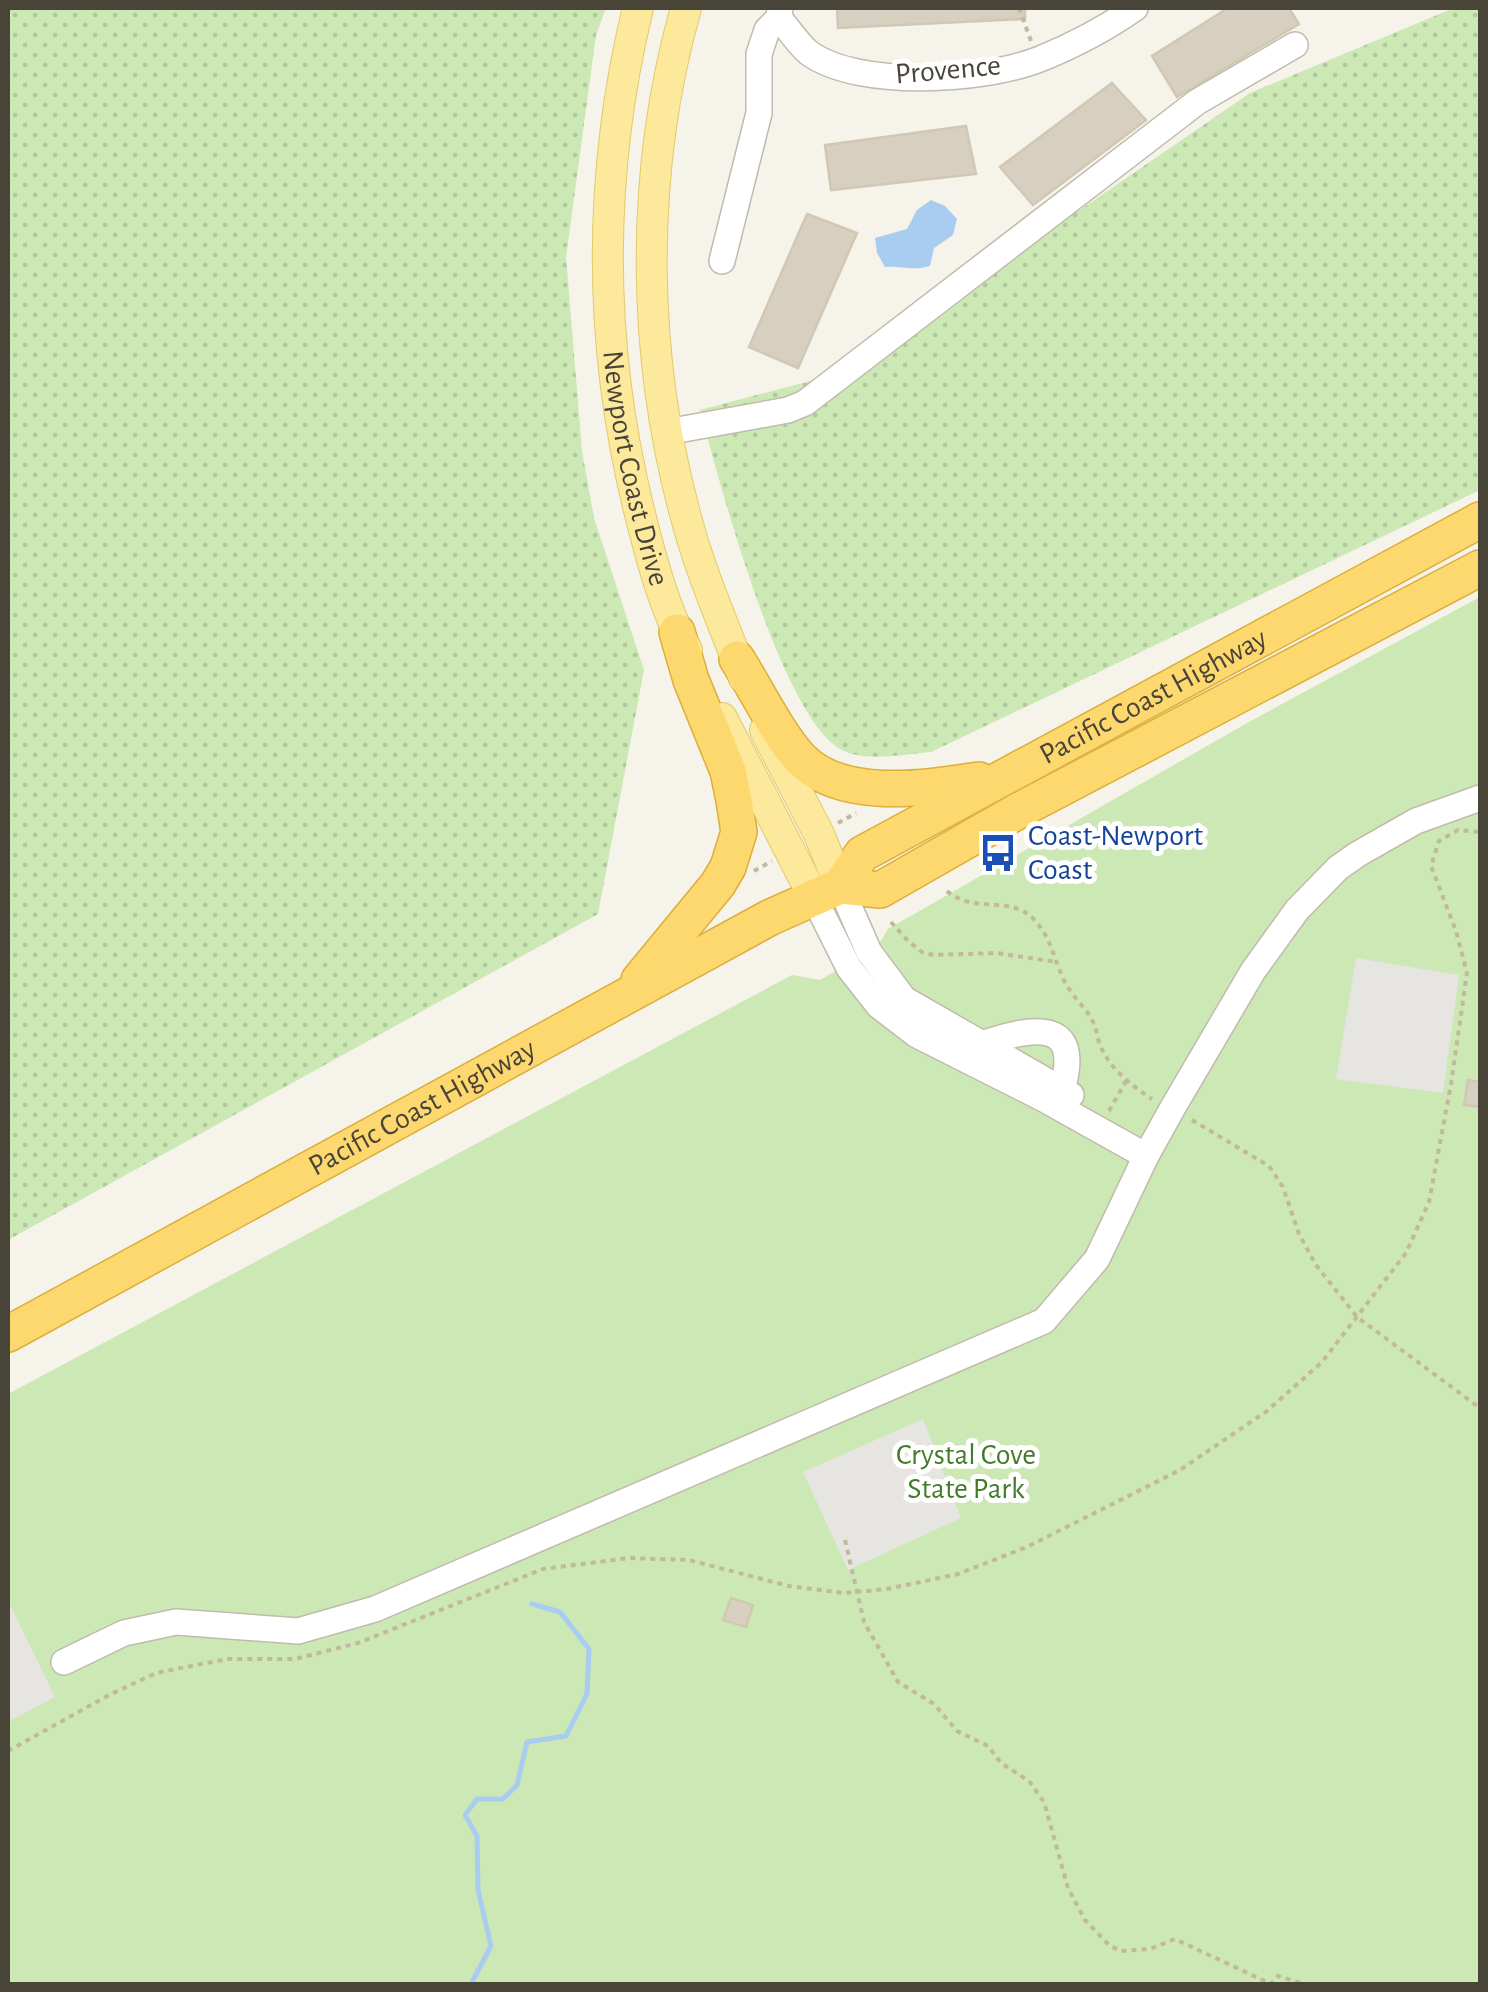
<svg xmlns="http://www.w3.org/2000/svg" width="1488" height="1992" font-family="'Alegreya Sans',sans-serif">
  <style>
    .grass { fill: url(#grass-dots) }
    .park { fill: #cce8b4 }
    .parking { fill: #e7e5e2 }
    .water { fill: #a8cdf0 }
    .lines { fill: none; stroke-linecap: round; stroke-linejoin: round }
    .stream { stroke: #a8cdf0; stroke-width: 5 }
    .building { fill: #d7cfc0; stroke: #d1c8b3; stroke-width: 2.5 }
    .minor-casing { stroke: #c1bbad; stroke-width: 28 }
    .major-casing { stroke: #e3c96a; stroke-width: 32 }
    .highway-casing { stroke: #dcaf3d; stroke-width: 38 }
    .path { stroke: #c2b89e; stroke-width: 4; stroke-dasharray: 5 5; stroke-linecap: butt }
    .minor { stroke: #fff; stroke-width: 25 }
    .major { stroke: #fde99b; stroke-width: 30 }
    .highway { stroke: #fcd86e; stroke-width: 35 }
    .labels { text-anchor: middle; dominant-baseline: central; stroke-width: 10; stroke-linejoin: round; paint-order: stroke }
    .street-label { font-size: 30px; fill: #494438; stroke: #fff }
    .transit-label { font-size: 30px; fill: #164399; stroke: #fff; text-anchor: start }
    .park-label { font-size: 30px; fill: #437b2b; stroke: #fff }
  </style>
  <defs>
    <pattern id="grass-dots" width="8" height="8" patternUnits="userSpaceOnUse" patternTransform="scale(2.5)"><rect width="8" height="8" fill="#cce8b4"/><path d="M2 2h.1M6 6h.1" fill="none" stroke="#b1c89c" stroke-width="1.8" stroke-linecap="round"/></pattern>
  </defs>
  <rect width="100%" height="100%" fill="#f5f3ea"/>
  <g class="grass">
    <polygon points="8,8 606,8 596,35 566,257 582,451 594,518 644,670 598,914 8,1240"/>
    <path d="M1454 8H1480V490L931 752C904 754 864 763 840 749 780 714 719 480 700 410L844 372 1250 93Z"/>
  </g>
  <polygon class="park" points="1480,597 1480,1984 8,1984 8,1394 792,975 820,980 877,947 888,929 1247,723"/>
  <g class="parking">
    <polygon points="1356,958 1459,975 1443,1093 1336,1079"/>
    <polygon points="923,1419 961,1518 848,1570 803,1472"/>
    <polygon points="9,1603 55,1697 8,1722 8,1604"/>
  </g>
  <path class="water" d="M931 200 945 206 957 219 953 235 934 248 930 266C914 271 901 266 885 267L877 253 875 238 907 229 917 210Z"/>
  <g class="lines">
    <polyline class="stream" points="471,1984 491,1946 478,1890 477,1836 465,1815 477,1799 503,1799 517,1785 527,1742 566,1736 587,1694 589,1649 560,1612 532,1604"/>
  </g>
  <g class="building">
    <polygon points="837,8 1025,8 1025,19 838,28"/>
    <polygon points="1228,8 1289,8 1299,24 1177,97 1152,56"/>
    <polygon points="1112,83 1146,120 1033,205 1000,167"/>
    <polygon points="966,126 976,174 831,190 825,145"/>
    <polygon points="807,214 857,233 798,368 749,347"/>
    <polygon points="1468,1080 1480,1082 1480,1107 1464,1105"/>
    <polygon points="731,1598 753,1605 746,1627 723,1620"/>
  </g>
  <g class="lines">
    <g class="minor-casing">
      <g id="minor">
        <path d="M780 8 779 18C788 28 798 44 809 53 859 89 985 81 1040 59 1072 46 1108 27 1135 8"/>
        <polyline points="722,261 759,113 759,54 767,30 779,18"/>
        <polyline points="667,432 788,410 805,403 1197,102 1295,45"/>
        <polyline points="840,886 869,952 904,999 1071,1095"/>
        <polyline points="814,898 849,968 879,1006 917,1035 1044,1099 1146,1156"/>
        <path d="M981 1044C1029 1028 1084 1015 1062 1090L1048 1097"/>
        <polyline points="64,1662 124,1633 176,1622 298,1631 375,1609 1044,1321 1097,1259 1146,1156 1172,1109 1253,971 1297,910 1338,868 1358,854 1416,821 1480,798"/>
      </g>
    </g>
    <g class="major-casing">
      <g id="major">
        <path id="s1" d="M638 8C598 173 598 341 638 506 650 554 663 607 687 650"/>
        <path d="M686 8C638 178 641 365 691 535 705 584 726 630 744 678"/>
        <polyline points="722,718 814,898"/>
        <polyline points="765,730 819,834 840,886"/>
      </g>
    </g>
    <g class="highway-casing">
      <g id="highway">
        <path d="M737 659C754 686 779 736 800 758 841 802 927 788 979 780"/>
        <path id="s2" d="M840 886 862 854 1480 520"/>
        <polyline points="639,980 718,884 728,867 739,832 734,800 728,771 691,680 677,632"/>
        <path id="s3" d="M8 1334 769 918 840 886 880 890 1018 811 1480 568"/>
      </g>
    </g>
    <g class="path">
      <polyline points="1019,8 1031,41"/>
      <polyline points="838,823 856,813"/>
      <polyline points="754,871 772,861"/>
      <path d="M947 891C976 916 1013 892 1037 923 1051 939 1054 959 1063 978 1070 995 1086 1007 1093 1022 1097 1029 1097 1038 1100 1045 1110 1069 1131 1085 1152 1099"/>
      <polyline points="891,922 908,941 922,952 933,955 997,953 1057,962"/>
      <polyline points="1109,1111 1126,1081"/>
      <polyline points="1192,1120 1269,1166 1283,1187 1299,1234 1316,1265 1357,1317 1480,1408"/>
      <polyline points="845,1540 864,1622 898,1682 934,1704 957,1731 988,1746 1001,1763 1029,1781 1044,1802 1068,1888 1085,1920 1110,1946 1121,1951 1150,1949 1175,1939 1271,1984 1278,1976 1304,1984"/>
      <polyline points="8,1751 109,1695 156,1673 227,1659 295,1659 358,1643 543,1569 629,1558 689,1560 789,1586 844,1593 887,1589 958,1574 1027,1547 1180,1470 1267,1411 1322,1362 1406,1253 1429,1202 1451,1084 1467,973 1456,931 1431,866 1439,841 1458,830 1480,832"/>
    </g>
    <use href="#minor" class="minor"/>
    <use href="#major" class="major"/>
    <use href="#highway" class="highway"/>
  </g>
  <defs>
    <g id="bus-bare" transform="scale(3)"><path d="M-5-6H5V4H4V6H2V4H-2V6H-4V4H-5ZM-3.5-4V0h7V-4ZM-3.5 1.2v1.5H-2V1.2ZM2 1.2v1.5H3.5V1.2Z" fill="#1a4fb4" stroke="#fff" stroke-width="2.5" paint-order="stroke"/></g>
  </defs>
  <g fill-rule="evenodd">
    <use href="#bus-bare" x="998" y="853"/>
  </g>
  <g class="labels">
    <g class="street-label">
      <text transform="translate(948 70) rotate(-5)">Provence</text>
      <text stroke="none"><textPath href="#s1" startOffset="465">Newport Coast Drive</textPath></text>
      <text stroke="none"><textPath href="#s2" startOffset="370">Pacific Coast Highway</textPath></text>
      <text stroke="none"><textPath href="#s3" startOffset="472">Pacific Coast Highway</textPath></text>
    </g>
    <g class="transit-label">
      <text x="1028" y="836">Coast-Newport<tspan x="1028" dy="34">Coast</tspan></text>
    </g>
    <g class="park-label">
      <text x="966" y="1455">Crystal Cove<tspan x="966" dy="34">State Park</tspan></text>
    </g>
  </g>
  <rect width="1488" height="1992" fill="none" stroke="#494438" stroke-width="20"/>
</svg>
